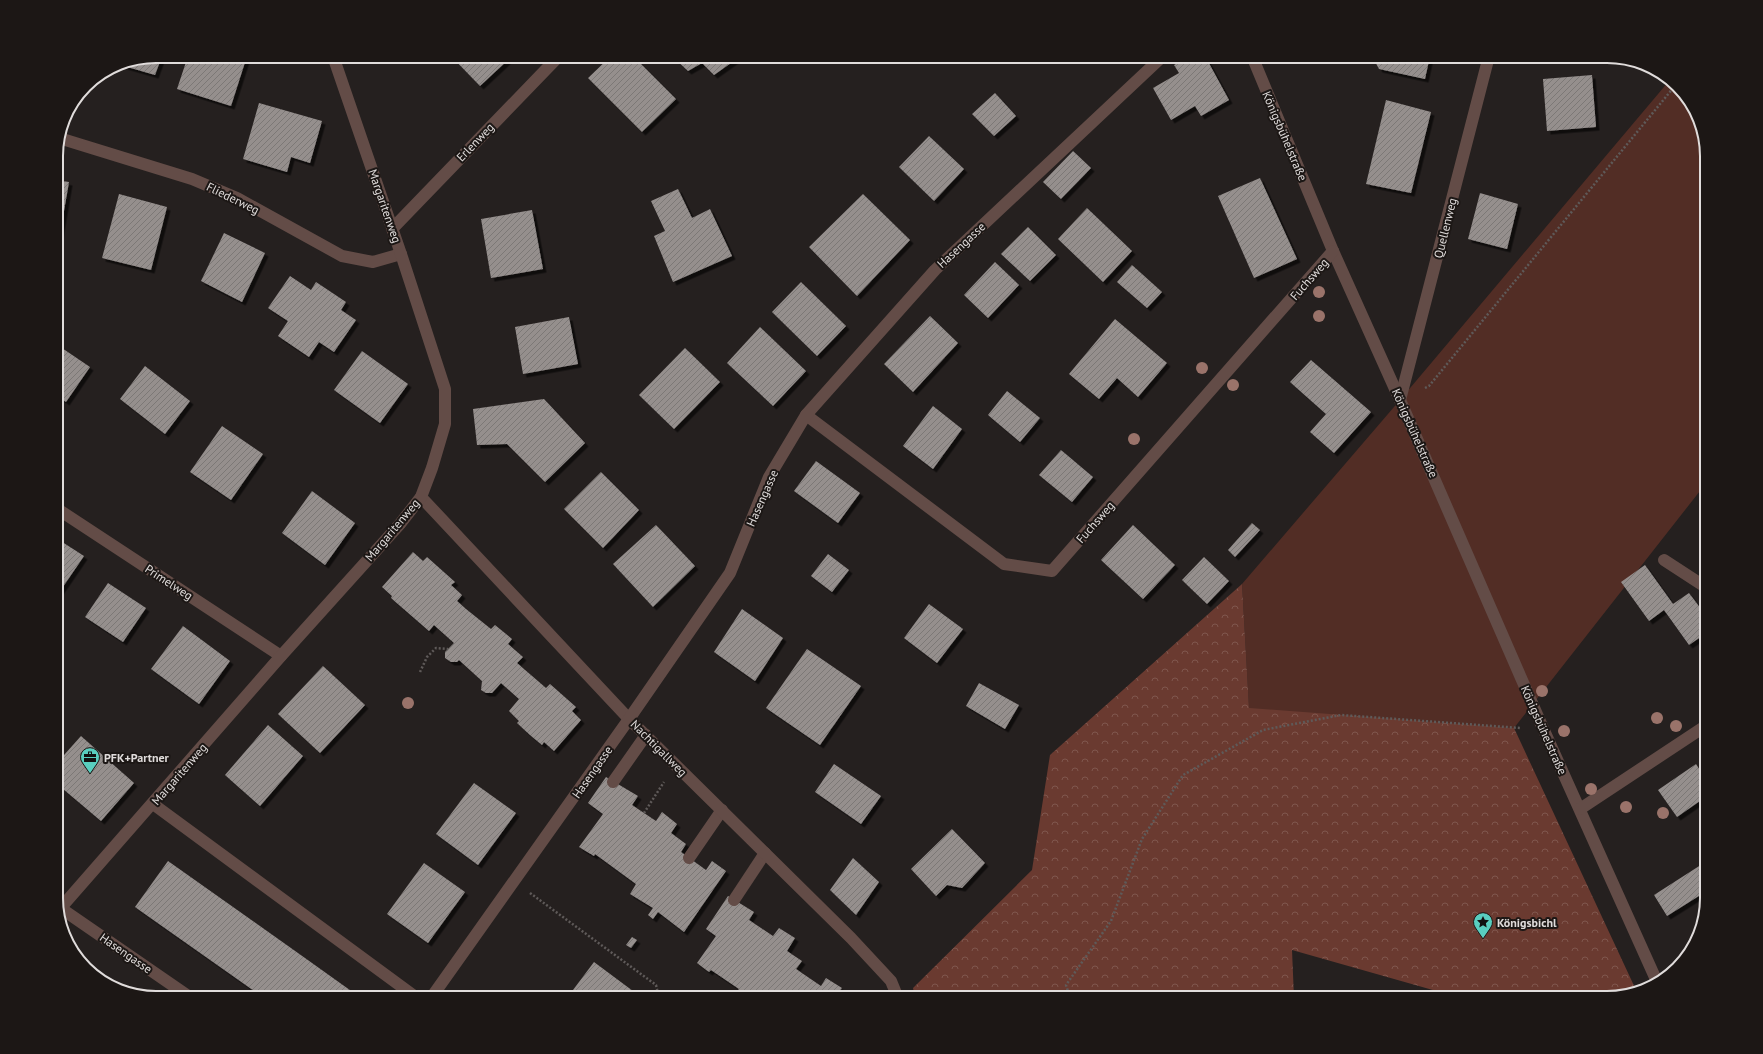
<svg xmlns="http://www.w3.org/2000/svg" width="1763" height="1054" font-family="'PT Sans',sans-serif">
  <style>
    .green { fill: #522d25 }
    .forest { fill: url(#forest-crowns) }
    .building { fill: url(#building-hatch); filter: url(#shadow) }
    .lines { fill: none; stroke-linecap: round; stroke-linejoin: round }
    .path { stroke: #5f5a59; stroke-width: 2.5; stroke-dasharray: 2 2; stroke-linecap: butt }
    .service { stroke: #634c47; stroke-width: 12 }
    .minor { stroke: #634c47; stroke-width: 12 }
    .tree { fill: #9a736a }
    .labels { text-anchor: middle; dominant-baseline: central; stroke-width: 4; stroke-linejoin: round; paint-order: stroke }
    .street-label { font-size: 12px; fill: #e0dcdb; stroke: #1c1715 }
    .poi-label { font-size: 12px; font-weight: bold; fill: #e0dcdb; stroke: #1c1715; text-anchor: start }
    .rim { fill: none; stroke: #e0dcdb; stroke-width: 2 }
  </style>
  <defs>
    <pattern id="forest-crowns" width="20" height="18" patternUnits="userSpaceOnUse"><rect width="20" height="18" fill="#6a3a30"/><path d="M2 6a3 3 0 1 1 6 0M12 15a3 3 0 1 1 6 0" fill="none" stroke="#7f564d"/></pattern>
    <pattern id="building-hatch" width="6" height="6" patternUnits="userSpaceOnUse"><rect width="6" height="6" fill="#958f8d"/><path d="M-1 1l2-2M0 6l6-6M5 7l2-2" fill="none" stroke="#7c7876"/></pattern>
    <filter id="shadow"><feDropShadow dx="3.5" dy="3.5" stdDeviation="0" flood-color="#0009"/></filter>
  </defs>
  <rect width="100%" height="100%" fill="#25201f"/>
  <polygon class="green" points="1669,81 1694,106 1707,150 1707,482 1514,728 1249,709 1242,584 1400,400"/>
  <polygon class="forest" points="1242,584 1249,708 1514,728 1636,990 1607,998 1461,998 1292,950 1294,998 915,998 913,988 1032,870 1050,755"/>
  <g class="building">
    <polygon points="156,56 162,56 155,75 117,64"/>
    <polygon points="188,56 247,56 231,106 177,89"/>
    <polygon points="451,56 512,56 480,86"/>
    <polygon points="611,56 633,56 676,99 642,132 588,78"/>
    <polygon points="672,56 738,56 738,58 714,75 702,63 688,71"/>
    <polygon points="1191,56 1205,56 1229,100 1201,116 1195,106 1171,120 1153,88 1179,73 1174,65"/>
    <polygon points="1372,56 1430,56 1425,79 1379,69"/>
    <polygon points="1592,75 1596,127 1547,131 1543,79"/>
    <polygon points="995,93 1016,116 994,136 972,114"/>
    <polygon points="1386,100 1431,112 1411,193 1366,184"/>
    <polygon points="259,103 322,121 310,163 291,157 287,172 243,159"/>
    <polygon points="929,136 964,169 934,201 899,167"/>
    <polygon points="1073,151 1091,168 1061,199 1043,182"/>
    <polygon points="1260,178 1297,259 1254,278 1218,196"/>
    <polygon points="56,180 69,182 60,234 56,234"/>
    <polygon points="678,189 692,218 710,209 732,256 673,282 654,236 665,231 651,201"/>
    <polygon points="1480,193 1518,204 1507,249 1468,239"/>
    <polygon points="119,194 167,207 151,270 102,258"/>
    <polygon points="863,194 910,240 857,296 809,247"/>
    <polygon points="1087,208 1132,251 1103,282 1058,239"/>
    <polygon points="532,210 543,269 491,278 481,219"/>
    <polygon points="1028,227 1056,255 1030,281 1001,254"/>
    <polygon points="224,233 265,253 242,302 201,281"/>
    <polygon points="995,262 1019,285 988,318 964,295"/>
    <polygon points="1132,265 1162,292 1147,308 1117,282"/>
    <polygon points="290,276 311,290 316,282 346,302 341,310 356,320 334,352 319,342 309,357 278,336 288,321 268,308"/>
    <polygon points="801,282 846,326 817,356 772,312"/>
    <polygon points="930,316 958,343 913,392 884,364"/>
    <polygon points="569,317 578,364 523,374 515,327"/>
    <polygon points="1115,319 1167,363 1138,397 1117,378 1099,399 1069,374"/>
    <polygon points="760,327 806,371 773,406 727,363"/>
    <polygon points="56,344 90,367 66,402 56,395"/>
    <polygon points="685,348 720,382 674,429 639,395"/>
    <polygon points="362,351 408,384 380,423 334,390"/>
    <polygon points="1311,360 1371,412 1334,453 1310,432 1326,414 1290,382"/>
    <polygon points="145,366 190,401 165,434 120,399"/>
    <polygon points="1007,391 1040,418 1020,442 988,415"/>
    <polygon points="544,399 585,443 545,482 507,444 477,445 473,409"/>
    <polygon points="933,406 962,429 933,469 903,446"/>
    <polygon points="222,426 263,454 231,500 190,472"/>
    <polygon points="1061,450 1093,477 1072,502 1039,475"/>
    <polygon points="816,461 860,493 838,523 794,491"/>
    <polygon points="601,472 639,510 603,548 564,509"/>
    <polygon points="312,491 355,523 325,565 282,533"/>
    <polygon points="1252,523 1260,530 1235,557 1228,550"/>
    <polygon points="656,525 695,566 653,607 613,564"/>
    <polygon points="1133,525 1175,565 1143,599 1101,560"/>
    <polygon points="56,538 84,556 56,597"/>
    <polygon points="413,552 423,561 427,557 455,582 451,585 462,595 457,601 466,609 491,629 495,625 512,639 508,644 523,657 517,663 546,688 550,684 576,707 572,711 581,720 554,751 544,742 542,745 530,735 517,723 519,721 509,711 519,699 501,683 492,693 486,693 481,690 482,681 459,660 457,662 451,662 445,658 445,652 454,643 434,625 429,631 391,598 392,596 382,587"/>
    <polygon points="828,554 849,570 832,592 811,576"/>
    <polygon points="1204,557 1229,581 1207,604 1182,580"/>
    <polygon points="1645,565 1673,604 1689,593 1707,617 1707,643 1702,636 1689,645 1664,610 1649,621 1621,582"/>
    <polygon points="108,583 146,608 123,642 85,617"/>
    <polygon points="929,604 963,629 937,663 904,638"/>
    <polygon points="742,609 783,638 755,681 714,652"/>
    <polygon points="183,626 230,661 199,704 151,669"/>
    <polygon points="807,649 861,686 820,745 766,708"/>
    <polygon points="323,666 365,705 320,753 278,714"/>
    <polygon points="979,683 1019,705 1005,729 966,706"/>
    <polygon points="268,725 303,756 260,806 225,775"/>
    <polygon points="81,736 134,783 101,821 56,783 56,764"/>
    <polygon points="834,764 881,796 861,824 815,792"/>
    <polygon points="1696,764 1707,781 1707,796 1677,817 1658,790"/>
    <polygon points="606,777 638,796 632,805 656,821 662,812 677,824 671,833 686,844 681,852 706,870 712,861 726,871 684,932 658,912 653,919 648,915 653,908 630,894 636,884 595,854 594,856 579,847 603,814 588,803"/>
    <polygon points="474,783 516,813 478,865 436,834"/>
    <polygon points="952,829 985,863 962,888 947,885 936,896 911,869"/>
    <polygon points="853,858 879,882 856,915 830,890"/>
    <polygon points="168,861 305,958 361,998 264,998 135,907"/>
    <polygon points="1707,861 1706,902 1702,894 1667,916 1654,895"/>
    <polygon points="424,863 465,892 428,943 387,914"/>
    <polygon points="728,896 754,912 749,920 773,936 779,928 795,938 787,951 802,961 796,969 821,986 826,978 842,988 835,998 747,998 737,991 739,989 711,970 709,972 697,963 716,936 706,929"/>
    <polygon points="632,937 637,940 631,948 626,945"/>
    <polygon points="594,962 641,997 640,998 567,998"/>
    <polygon points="1391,990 1402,998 1385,998"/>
  </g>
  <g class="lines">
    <g class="path">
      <polyline points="1425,388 1429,386 1674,87"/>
      <polyline points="420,672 427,657 436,648 448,649"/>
      <polyline points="644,813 664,782"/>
      <polyline points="530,893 656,985 659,998"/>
      <polyline points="1070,998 1066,985 1111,921 1142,839 1183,775 1263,730 1341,715 1520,728"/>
    </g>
    <g class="service">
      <polyline points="613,782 646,735"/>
      <polyline points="153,804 417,998"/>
      <polyline points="689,858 722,810"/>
      <polyline points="734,900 765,853"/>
    </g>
    <g class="minor">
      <polyline points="1252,56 1333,251 1400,400 1542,726 1658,984"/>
      <polyline points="59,138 192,179 237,198 342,256 373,262 401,254"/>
      <polyline points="392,229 559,56"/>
      <polyline points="1400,400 1489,56"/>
      <polyline points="806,415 1004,564 1052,571 1333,251"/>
      <polyline points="421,497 629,719 851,938 891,981 898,998"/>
      <polyline points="56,508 281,656"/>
      <polyline points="1664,560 1707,588"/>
      <polyline points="1580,809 1707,725"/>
      <polyline points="56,905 191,998"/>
      <polyline points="58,911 281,656 400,524 421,497 432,468 445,424 445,389 401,254 333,56"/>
      <polyline points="431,998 629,719 730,573 769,477 806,415 935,270 1163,56"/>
    </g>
  </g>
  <g class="tree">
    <circle cx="1319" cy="292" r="6"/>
    <circle cx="1319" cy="316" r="6"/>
    <circle cx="1202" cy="368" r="6"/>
    <circle cx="1233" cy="385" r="6"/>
    <circle cx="1134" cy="439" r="6"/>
    <circle cx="1542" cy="691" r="6"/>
    <circle cx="408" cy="703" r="6"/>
    <circle cx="1657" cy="718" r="6"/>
    <circle cx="1676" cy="726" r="6"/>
    <circle cx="1564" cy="731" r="6"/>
    <circle cx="1591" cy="789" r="6"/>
    <circle cx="1626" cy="807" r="6"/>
    <circle cx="1663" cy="813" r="6"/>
  </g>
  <defs>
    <g id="office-pin" transform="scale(1)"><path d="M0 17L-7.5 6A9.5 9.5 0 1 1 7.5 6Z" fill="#59cebf" stroke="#1c1715"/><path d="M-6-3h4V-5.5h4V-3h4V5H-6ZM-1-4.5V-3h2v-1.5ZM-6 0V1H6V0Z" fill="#111"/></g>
    <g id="sight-pin" transform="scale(1)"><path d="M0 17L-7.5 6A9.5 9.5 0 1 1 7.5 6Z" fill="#59cebf" stroke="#1c1715"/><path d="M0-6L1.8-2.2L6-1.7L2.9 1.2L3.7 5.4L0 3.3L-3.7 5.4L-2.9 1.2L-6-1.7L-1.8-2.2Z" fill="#111"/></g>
  </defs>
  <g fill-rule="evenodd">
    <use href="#office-pin" x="90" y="757"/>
    <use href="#sight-pin" x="1483" y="922"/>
  </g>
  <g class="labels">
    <g class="street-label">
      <text transform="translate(1285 136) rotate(67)">Königsbühelstraße</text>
      <text transform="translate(475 142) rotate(-46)">Erlenweg</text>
      <text transform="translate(233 198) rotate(26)">Fliederweg</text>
      <text transform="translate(385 206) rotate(71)">Margaritenweg</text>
      <text transform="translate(1445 228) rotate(-76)">Quellenweg</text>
      <text transform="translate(961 245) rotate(-43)">Hasengasse</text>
      <text transform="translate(1309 279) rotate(-49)">Fuchsweg</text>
      <text transform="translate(1415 433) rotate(66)">Königsbühelstraße</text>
      <text transform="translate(762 498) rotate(-66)">Hasengasse</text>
      <text transform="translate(1095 522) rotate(-49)">Fuchsweg</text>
      <text transform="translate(392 530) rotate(-50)">Margaritenweg</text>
      <text transform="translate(169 582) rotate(33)">Primelweg</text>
      <text transform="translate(1544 730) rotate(66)">Königsbühelstraße</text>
      <text transform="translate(659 748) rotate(45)">Nachtigallweg</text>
      <text transform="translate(592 772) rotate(-55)">Hasengasse</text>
      <text transform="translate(179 774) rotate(-49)">Margaritenweg</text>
      <text transform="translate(126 953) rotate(35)">Hasengasse</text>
    </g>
    <g class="poi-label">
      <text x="104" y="757">PFK+Partner</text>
      <text x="1497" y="922">Königsbichl</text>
    </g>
  </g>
  <path d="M0 0H1763V1054H0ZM156 63H1607A93 93 0 0 1 1700 156V898A93 93 0 0 1 1607 991H156A93 93 0 0 1 63 898V156A93 93 0 0 1 156 63Z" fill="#1c1715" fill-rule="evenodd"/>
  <path class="rim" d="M156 63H1607A93 93 0 0 1 1700 156V898A93 93 0 0 1 1607 991H156A93 93 0 0 1 63 898V156A93 93 0 0 1 156 63Z"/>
</svg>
